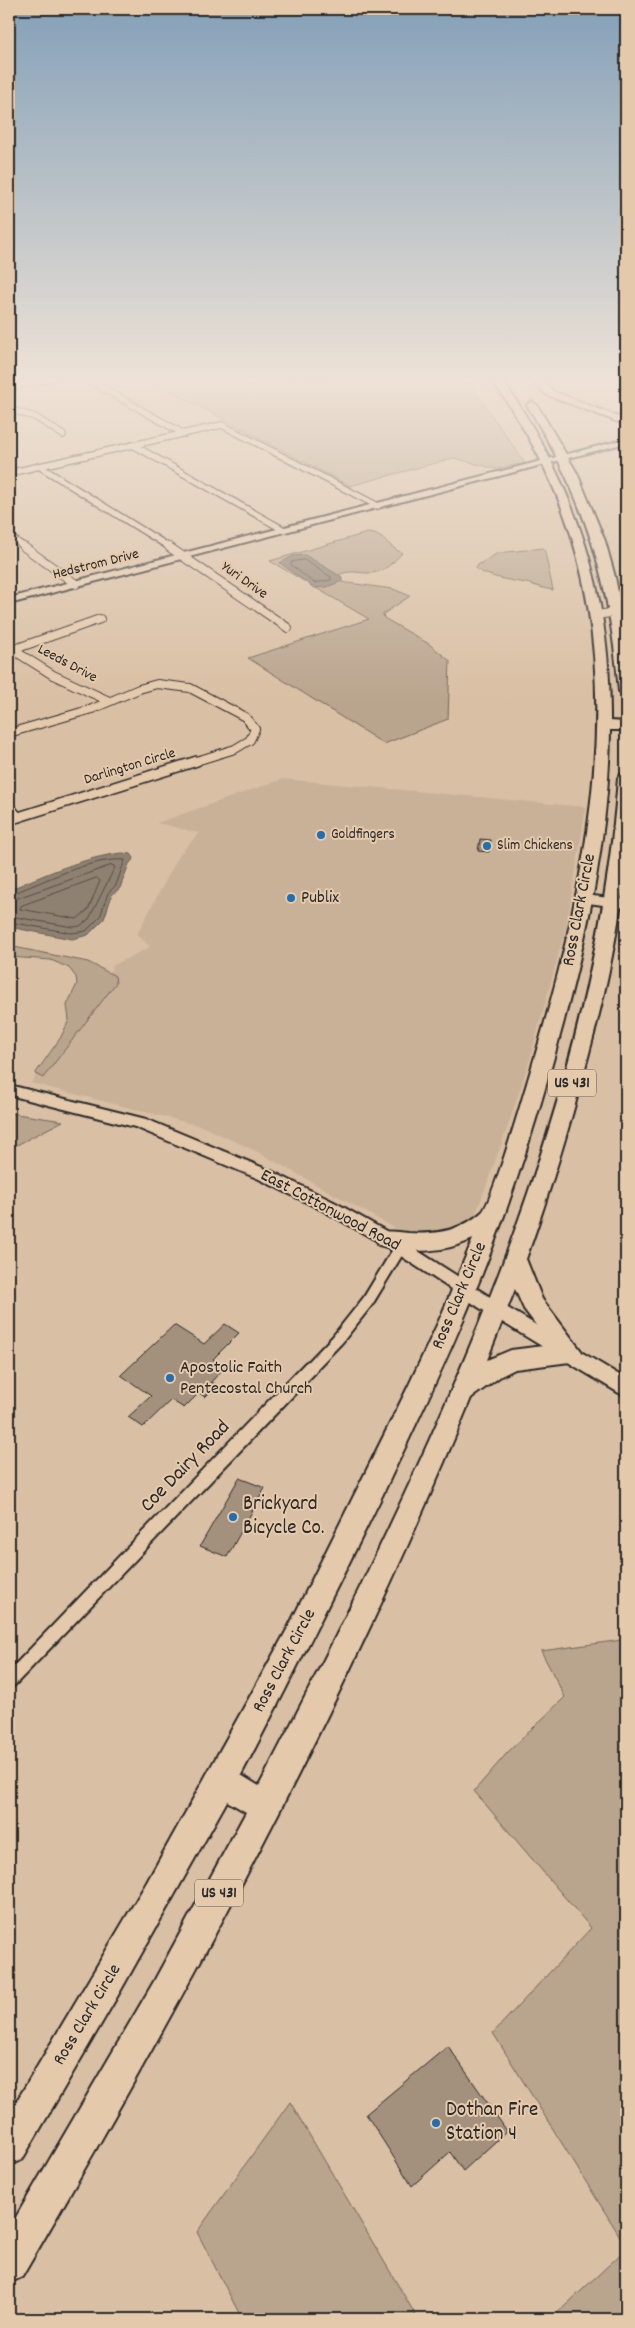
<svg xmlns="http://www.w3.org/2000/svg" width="635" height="2328" font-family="Dekko,sans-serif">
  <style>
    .built { fill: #c9b198 }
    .green { fill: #b9a48d; stroke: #72685c }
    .water { fill: #8e8171; stroke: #665f55 }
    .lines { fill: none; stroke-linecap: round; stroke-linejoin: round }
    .shore { stroke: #534d47; stroke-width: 1 }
    .building { fill: #a3917e; stroke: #2b2b2b }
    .street-far4-casing { stroke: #2b2b2b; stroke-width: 8 }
    .street-far3-casing { stroke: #2b2b2b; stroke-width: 10 }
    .street-far2-casing { stroke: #2b2b2b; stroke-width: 12 }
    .street-far1-casing { stroke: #2b2b2b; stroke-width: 15 }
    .street-casing { stroke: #2b2b2b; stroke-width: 18 }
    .secondary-casing { stroke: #2b2b2b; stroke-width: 4 }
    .highway-casing { stroke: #2b2b2b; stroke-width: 4 }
    .street-far4 { stroke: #e4c9ab; stroke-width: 5.5 }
    .street-far3 { stroke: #e4c9ab; stroke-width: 8 }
    .street-far2 { stroke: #e4c9ab; stroke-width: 9 }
    .street-far1 { stroke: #e4c9ab; stroke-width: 11 }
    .street { stroke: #e4c9ab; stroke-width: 14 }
    .secondary { fill: #e4c9ab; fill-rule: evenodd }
    .highway { fill: #e4c9ab; fill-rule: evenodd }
    .poi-dot { fill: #1f6fb2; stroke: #e4c9ab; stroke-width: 2 }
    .labels { text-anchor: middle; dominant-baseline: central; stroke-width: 4; stroke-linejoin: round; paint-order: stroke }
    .far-street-label { font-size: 15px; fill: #2b2b2b; stroke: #e4c9ab }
    .far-poi-label { font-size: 15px; fill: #2b2b2b; stroke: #e4c9ab; text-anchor: start }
    .shield { fill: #e4c9ab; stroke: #625a51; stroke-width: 1 }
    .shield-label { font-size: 16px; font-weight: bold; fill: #2b2b2b }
    .poi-label { font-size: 18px; fill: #2b2b2b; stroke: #e4c9ab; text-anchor: start }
    .street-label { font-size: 18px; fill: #2b2b2b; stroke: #e4c9ab }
    .near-street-label { font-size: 21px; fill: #2b2b2b; stroke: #e4c9ab }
    .near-poi-label { font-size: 21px; fill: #2b2b2b; stroke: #e4c9ab; text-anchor: start }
  </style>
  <rect width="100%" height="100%" fill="#d9bfa3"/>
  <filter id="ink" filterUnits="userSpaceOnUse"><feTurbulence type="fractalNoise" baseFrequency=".02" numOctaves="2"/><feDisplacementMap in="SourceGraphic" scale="10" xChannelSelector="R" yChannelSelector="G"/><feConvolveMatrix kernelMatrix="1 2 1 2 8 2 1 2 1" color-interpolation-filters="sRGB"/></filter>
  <g filter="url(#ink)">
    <polygon class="built" points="283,779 586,807 567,923 530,1059 509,1123 474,1219 445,1235 409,1236 256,1151 201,1126 31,1083 114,965 150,947 137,934 180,854 199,833 157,823"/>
    <g class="green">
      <polygon points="157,377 465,377 525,463 496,469 454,458 350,486 148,379"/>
      <path d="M367 533C383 533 387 546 402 553 393 563 382 574 368 573 356 573 353 570 340 574L341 582 393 589 410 596 383 614 384 618 429 644 450 661 448 719 384 744 248 658 369 619 270 561Z"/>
      <path d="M544 548 553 590C543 589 536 585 526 583 509 580 491 578 476 569L478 565 498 553Z"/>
      <polygon points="9,946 88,962 115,976 116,983 43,1078 35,1074 61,1037 69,1020 67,1005 77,984 76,977 69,968 51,960 9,957"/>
      <polygon points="10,1113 63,1121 9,1149"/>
      <polygon points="622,1640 626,1644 626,2246 493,2033 591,1928 474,1791 508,1752 565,1697 541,1651"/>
      <polygon points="290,2102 418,2319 242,2319 197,2232"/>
      <polygon points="626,2249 626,2319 551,2319"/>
    </g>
    <g class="water">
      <polygon points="305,555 342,577 342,581 327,587 314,588 280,563 293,556"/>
      <path d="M122 853 131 854 134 858 129 864 120 888 112 895 104 919 88 935 72 939 9 927V890C44 875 84 857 122 853Z"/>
    </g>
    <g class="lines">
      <g class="shore">
        <polygon points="304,560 331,577 331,580 314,583 291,565 292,562"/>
        <polygon points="97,878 100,881 88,910 77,919 20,909 21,906"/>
        <path d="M9 895C42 883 90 857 125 860L116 885 108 893 100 917 86 931 72 933 9 922"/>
        <polyline points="9,901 112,865 115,867 89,919 80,926 73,927 9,916"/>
      </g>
    </g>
    <g class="building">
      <polygon points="480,839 491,840 489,852 478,851"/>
      <polygon points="225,1324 239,1333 213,1359 225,1367 211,1382 217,1385 205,1397 199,1393 184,1408 171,1400 143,1427 128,1417 151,1396 121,1375 174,1325 204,1344"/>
      <polygon points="239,1478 265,1488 227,1557 200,1546"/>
      <polygon points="448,2046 507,2131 463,2171 450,2152 412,2186 366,2114"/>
    </g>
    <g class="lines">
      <g class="street-far4-casing">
        <g id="street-far4">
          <polyline points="83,377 184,434"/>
          <polyline points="9,388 56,377"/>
          <polyline points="9,409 35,417 63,435"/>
          <polyline points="133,445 284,530"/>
          <polyline points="39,466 171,548"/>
          <polyline points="9,473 222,425 378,506"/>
          <polyline points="9,536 26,548"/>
        </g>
      </g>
      <g class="street-far3-casing">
        <g id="street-far3">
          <polyline points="24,547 76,584"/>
          <polyline points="169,547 288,628"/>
          <polyline points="596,615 626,611"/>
          <polyline points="13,650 53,675 109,701"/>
          <polyline points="9,651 100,619"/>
          <polyline points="9,733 92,709 139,689 157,684 190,688 245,717 255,729 250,740 235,749 193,762"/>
        </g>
      </g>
      <g class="street-far2-casing">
        <g id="street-far2">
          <polyline points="9,807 18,817"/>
          <polyline points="9,820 197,761"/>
        </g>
      </g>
      <g class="street-far1-casing">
        <polyline id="street-far1" points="309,1369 337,1340 368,1301 400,1248"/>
      </g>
      <g class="street-casing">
        <polyline id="street" points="9,1681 310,1368"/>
      </g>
      <g class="secondary-casing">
        <g id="secondary">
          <polygon points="528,377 537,377 553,391 626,420 626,425 547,395"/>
          <polygon points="626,439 626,443 9,604 9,598"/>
          <polygon points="585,895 626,900 626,908 580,902 578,899"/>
          <polygon points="9,1085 146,1119 271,1171 336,1203 393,1235 501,1304 626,1379 626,1396 619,1393 489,1314 381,1243 324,1211 259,1179 135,1127 9,1095"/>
        </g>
      </g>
      <g class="highway-casing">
        <g id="highway">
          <path d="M490 377H500C575 483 611 590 610 721L626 722V730H610C609 835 587 938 559 1039 536 1124 509 1208 476 1289 448 1359 415 1426 383 1494 337 1588 290 1682 241 1775L259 1786C419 1478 594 1128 618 778L620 775 626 773C633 869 613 964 588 1057 570 1125 550 1192 526 1259L542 1299 582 1352 578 1359 570 1362 515 1369 501 1376 471 1398C346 1703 188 1993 22 2277L9 2283V2229L153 1983 246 1812 227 1801 121 1990 22 2160 9 2165V2114L147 1882 289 1626 408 1387 442 1314 473 1239C444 1253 410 1254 379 1245L376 1239 379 1233C389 1230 398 1232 408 1233 435 1235 461 1231 482 1212 492 1203 524 1093 530 1073 584 894 630 693 563 511 545 463 520 419 490 377ZM515 1289 524 1309 551 1345 511 1350 487 1360Z"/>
          <path d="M532 402 537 405 577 473 605 541 615 577 626 633V695L619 691C609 578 587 502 527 405Z"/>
        </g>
      </g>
      <use href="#street-far4" class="street-far4"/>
      <use href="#street-far3" class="street-far3"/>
      <use href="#street-far2" class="street-far2"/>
      <use href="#street-far1" class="street-far1"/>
      <use href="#street" class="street"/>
      <use href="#secondary" class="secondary"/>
      <use href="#highway" class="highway"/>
    </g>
  </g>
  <linearGradient id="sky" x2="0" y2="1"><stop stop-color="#84a0b8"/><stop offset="0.54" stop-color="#eee2d6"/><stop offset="1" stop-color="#eee2d6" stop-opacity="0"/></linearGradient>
  <rect width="635" height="703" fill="url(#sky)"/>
  <g class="poi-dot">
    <circle cx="321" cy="835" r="5"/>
    <circle cx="487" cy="846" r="5"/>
    <circle cx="291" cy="898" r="5"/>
    <circle cx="170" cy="1378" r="5"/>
    <circle cx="233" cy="1517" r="5"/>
    <circle cx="436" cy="2123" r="5"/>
  </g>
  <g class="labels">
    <g class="far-street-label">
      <text transform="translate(96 565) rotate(-14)">Hedstrom Drive</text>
      <text transform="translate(244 581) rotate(35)">Yuri Drive</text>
      <text transform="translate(67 664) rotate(28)">Leeds Drive</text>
      <text transform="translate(130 767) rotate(-17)">Darlington Circle</text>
    </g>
    <g class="far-poi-label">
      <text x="331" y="835">Goldfingers</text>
      <text x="497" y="846">Slim Chickens</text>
    </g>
    <g class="shield">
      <rect x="548" y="1069.5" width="48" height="27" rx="4"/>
      <rect x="195" y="1879.5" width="48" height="27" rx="4"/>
    </g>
    <g class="shield-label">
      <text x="572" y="1083">US 431</text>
      <text x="219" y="1893">US 431</text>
    </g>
    <g class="poi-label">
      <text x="301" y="898">Publix</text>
      <text x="180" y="1368">Apostolic Faith<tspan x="180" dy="21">Pentecostal Church</tspan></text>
    </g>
    <g class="street-label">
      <text transform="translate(580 910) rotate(-79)">Ross Clark Circle</text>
      <text transform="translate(330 1211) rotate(28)">East Cottonwood Road</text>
      <text transform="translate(460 1296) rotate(-67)">Ross Clark Circle</text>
      <text transform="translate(285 1661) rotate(-62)">Ross Clark Circle</text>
      <text transform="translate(88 2015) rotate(-59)">Ross Clark Circle</text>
    </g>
    <g class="near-street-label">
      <text transform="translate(186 1467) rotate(-46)">Coe Dairy Road</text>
    </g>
    <g class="near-poi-label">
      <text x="243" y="1505">Brickyard<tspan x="243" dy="24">Bicycle Co.</tspan></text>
      <text x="446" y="2111">Dothan Fire<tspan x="446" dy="24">Station 4</tspan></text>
    </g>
  </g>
  <rect width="635" height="2328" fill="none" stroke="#e4c9ab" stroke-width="30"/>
  <rect x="15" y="15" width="605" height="2298" fill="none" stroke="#2b2b2b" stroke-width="2" filter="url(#ink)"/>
</svg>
